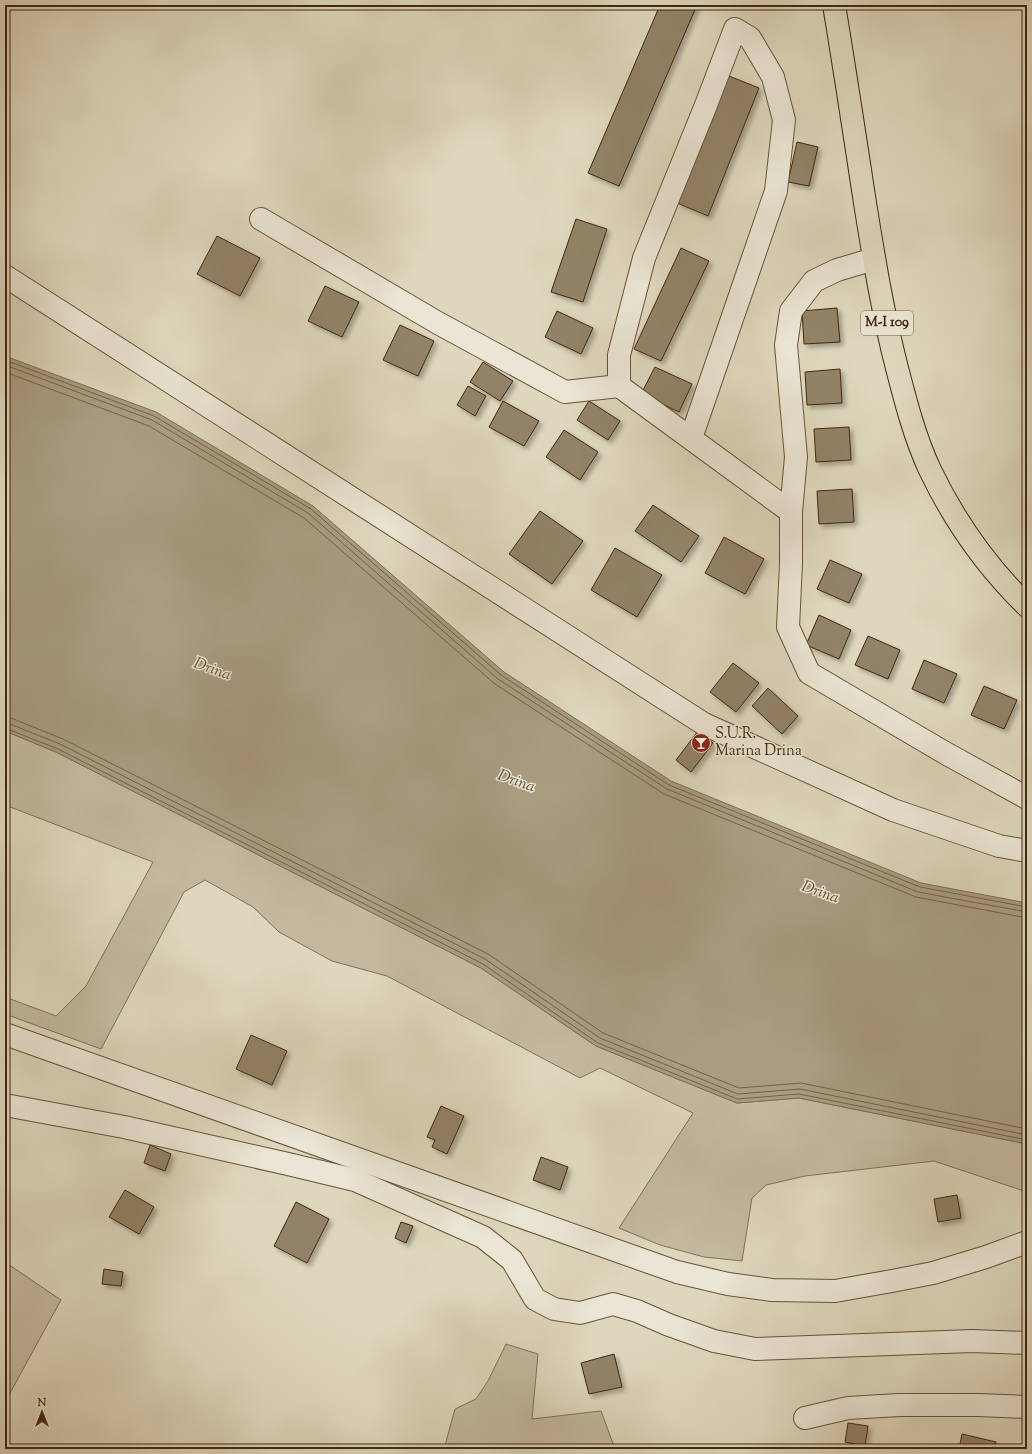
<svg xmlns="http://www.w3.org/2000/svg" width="1032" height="1454" font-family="'Sorts Mill Goudy',serif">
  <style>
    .green { fill: #c3b99f; stroke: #827156 }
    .water { fill: #a89c81; stroke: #7e6e52 }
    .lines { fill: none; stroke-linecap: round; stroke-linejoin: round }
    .shore { stroke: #746246; stroke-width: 1 }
    .building { fill: #928368; stroke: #40290c; filter: url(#shadow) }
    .minor-casing { stroke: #685438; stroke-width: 24 }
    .major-casing { stroke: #40290c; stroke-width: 24 }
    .minor { stroke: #eae5d4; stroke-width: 22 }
    .major { stroke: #ded7bd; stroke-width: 22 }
    .labels { text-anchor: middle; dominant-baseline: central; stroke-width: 3; stroke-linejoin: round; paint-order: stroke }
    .shield { fill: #eae5d4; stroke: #736148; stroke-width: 1 }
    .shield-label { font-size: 14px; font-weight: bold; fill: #40290c }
    .poi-label { font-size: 15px; fill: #40290c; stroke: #eae5d4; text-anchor: start }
    .water-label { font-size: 16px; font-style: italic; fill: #5f4c2f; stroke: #eae5d4 }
  </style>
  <defs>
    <filter id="shadow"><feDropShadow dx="3.5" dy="3.5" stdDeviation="2" flood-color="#0004"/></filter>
  </defs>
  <rect width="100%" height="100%" fill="#ded7bd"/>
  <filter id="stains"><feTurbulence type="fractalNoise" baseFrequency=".005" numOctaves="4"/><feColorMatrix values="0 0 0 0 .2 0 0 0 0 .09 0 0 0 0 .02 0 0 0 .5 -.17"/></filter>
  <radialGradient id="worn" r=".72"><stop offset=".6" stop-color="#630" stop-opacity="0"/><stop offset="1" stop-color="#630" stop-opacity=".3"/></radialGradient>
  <g class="green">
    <polygon points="5,731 56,752 481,968 596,1046 737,1103 799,1098 1027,1144 1027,1192 934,1161 805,1176 766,1185 752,1198 742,1261 704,1257 660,1245 619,1228 693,1113 600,1068 580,1078 387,976 332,961 279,932 253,907 205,880 184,892 101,1049 5,1014 5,997 56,1016 86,986 153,862 5,805"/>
    <polygon points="5,1262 61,1300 10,1393 5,1416"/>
    <polygon points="506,1344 538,1354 532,1419 601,1411 615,1449 444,1449 455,1409 476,1399 488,1381"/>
  </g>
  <polygon class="water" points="5,356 156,412 313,506 504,672 671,781 921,883 1027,903 1027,1144 799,1098 737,1103 596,1046 481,968 56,752 5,731"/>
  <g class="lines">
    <g class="shore">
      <polyline points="5,360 154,416 311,509 501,675 669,785 920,887 1027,907"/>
      <polyline points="5,365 152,420 308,513 498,679 667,789 918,892 1027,912"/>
      <polyline points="5,372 149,426 304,518 495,684 664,794 916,897 1027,918"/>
      <polyline points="5,717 11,718 63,739 488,954 603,1033 739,1088 801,1083 1027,1129"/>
      <polyline points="5,723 10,724 60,744 485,959 600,1038 738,1094 800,1089 1027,1135"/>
      <polyline points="5,728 58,749 483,964 598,1043 737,1099 799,1094 1027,1140"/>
    </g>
  </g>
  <g class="building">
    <polygon points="660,5 697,5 619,186 588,173"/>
    <polygon points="729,76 759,88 708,216 677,203"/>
    <polygon points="797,142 818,147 809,186 788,182"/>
    <polygon points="576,219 607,229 583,302 551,292"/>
    <polygon points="217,236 260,258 240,296 197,274"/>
    <polygon points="681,248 709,261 661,361 634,349"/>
    <polygon points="325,286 359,302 342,337 308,321"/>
    <polygon points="837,308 840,342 804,344 802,311"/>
    <polygon points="557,311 593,328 581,354 545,337"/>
    <polygon points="400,325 434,341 418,376 383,360"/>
    <polygon points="483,362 513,381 500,401 470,382"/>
    <polygon points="655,367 692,384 679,412 641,394"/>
    <polygon points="840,369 842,403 807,405 805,372"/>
    <polygon points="468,386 486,396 475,416 457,405"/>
    <polygon points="503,401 539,421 524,446 489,427"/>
    <polygon points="589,401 620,421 608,440 577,420"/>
    <polygon points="849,427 851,460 816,462 814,429"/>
    <polygon points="564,430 598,452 580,480 546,457"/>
    <polygon points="852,489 854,522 819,524 817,491"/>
    <polygon points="653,505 699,536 681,562 635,531"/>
    <polygon points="540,511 583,541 552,584 509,554"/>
    <polygon points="724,537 764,559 745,594 705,573"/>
    <polygon points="615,548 662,575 637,617 591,590"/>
    <polygon points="830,560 862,574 849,603 817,589"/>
    <polygon points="819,615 851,630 839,659 806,645"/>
    <polygon points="868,636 900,650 888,679 855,665"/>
    <polygon points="924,660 957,674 944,703 912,689"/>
    <polygon points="733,663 759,683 736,712 710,692"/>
    <polygon points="984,686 1017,700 1004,729 971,715"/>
    <polygon points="768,688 798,716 782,734 752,706"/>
    <polygon points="698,731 713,743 691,772 676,760"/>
    <polygon points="251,1035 287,1051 272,1085 236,1069"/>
    <polygon points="441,1106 464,1116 447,1154 432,1147 435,1140 427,1137"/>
    <polygon points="150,1145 171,1154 165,1171 144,1163"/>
    <polygon points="541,1157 568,1167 560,1190 533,1180"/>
    <polygon points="125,1190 154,1207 139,1234 109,1217"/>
    <polygon points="957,1195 961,1218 938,1222 934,1199"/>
    <polygon points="296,1202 329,1219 307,1263 274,1246"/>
    <polygon points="401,1222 413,1226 406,1243 395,1238"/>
    <polygon points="104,1269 123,1272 121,1286 102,1284"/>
    <polygon points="614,1354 622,1387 589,1394 581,1363"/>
    <polygon points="848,1423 868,1426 865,1446 845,1442"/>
    <polygon points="962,1434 996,1442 994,1449 959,1449"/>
  </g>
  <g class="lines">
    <g class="minor-casing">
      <g id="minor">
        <polyline points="261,219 438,323 565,392 619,386"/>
        <polyline points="5,276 704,724 893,810 999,846 1027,851"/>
        <polyline points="691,438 776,191 784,120 773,77 750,38 735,29 706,105 644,258 619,355 619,386 791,512 791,563 788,627 809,673 947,754 1027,798"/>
        <polyline points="791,512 796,457 786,345 791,311 814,281 837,270 874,259"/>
        <polyline points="5,1034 677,1272 728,1284 772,1290 835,1291 892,1281 933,1273 986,1257 1027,1242"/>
        <polyline points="5,1105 124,1127 288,1164 355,1180 483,1237 512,1260 535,1299 554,1309 580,1313 613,1304 637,1311 669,1325 714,1341 755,1349 972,1341 1027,1343"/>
        <polyline points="805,1418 848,1408 899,1405 979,1405 1027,1407"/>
      </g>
    </g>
    <g class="major-casing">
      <path id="major" d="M834 5C845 71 855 137 865 203 874 259 883 314 897 368 906 403 915 438 930 470 954 520 987 567 1027 606"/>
    </g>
    <use href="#minor" class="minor"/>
    <use href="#major" class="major"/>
  </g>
  <defs>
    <g id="bar-disc" transform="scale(1)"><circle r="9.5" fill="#8f2418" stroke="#eae5d4"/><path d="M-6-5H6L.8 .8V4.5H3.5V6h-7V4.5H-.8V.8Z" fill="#fff"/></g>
  </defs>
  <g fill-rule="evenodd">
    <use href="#bar-disc" x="701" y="743"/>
  </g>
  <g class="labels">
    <rect class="shield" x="861" y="311" width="52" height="24" rx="3"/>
    <g class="shield-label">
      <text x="887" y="323">M-I 109</text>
    </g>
    <g class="poi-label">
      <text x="715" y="734">S.U.R.<tspan x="715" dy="17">Marina Drina</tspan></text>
    </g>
    <g class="water-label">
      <text transform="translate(212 670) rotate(20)">Drina</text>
      <text transform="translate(516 782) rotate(20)">Drina</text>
      <text transform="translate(820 893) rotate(20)">Drina</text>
    </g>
  </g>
  <rect width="1032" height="1454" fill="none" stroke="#ded7bd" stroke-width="20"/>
  <rect x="6" y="6" width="1020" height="1442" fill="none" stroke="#40290c" stroke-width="2"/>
  <rect x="10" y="10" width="1012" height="1434" fill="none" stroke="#40290c"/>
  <g transform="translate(42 1412)" stroke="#eae5d4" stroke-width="3" paint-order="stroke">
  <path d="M0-3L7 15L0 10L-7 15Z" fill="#40290c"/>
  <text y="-6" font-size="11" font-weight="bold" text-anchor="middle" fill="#40290c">N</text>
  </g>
  <rect width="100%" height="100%" filter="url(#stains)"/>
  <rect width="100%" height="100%" fill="url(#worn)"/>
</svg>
